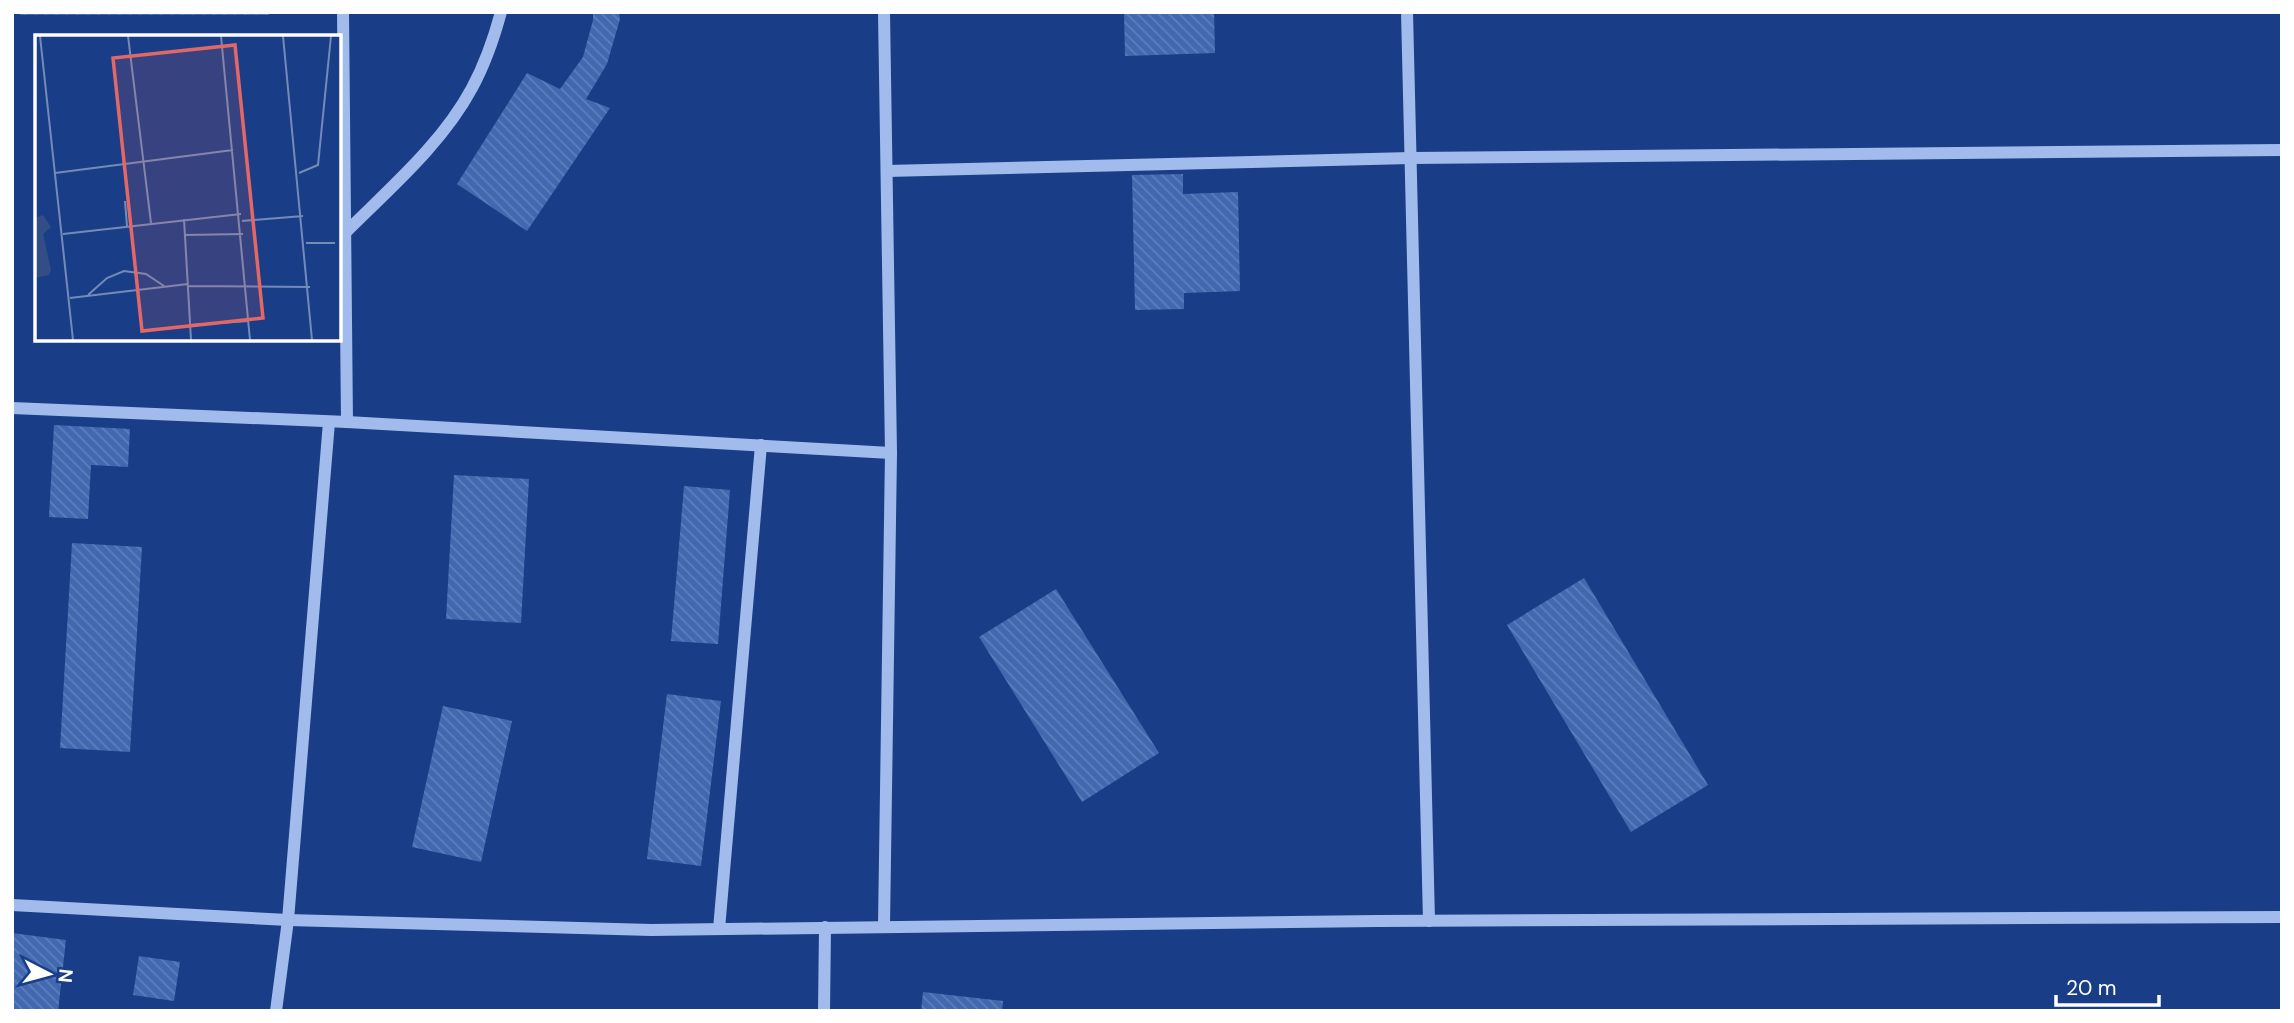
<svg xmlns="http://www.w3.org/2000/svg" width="2294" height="1023" font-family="'DM Sans',sans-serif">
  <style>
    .building { fill: url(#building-back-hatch) }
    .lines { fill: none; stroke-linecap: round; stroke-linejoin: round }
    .minor { stroke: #a1bbec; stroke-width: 12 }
    .inset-road { fill: none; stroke: #758bb7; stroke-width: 2 }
    .view { fill: #e26868; fill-opacity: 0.15; stroke: #e26868; stroke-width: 3.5 }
    .inset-edge { fill: none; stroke: #fff; stroke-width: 3.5 }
  </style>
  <defs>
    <pattern id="building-back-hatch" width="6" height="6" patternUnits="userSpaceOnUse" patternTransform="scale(1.75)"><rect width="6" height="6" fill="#4268b0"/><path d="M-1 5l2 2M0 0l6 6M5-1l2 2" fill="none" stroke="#5e7fbc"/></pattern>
  </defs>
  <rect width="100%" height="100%" fill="#193e87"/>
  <g class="building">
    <rect x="20" y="12" width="249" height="3"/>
    <polygon points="593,12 619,12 620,19 607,64 586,99 610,108 527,231 457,184 527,73 560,89 583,57 593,20"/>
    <polygon points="1124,12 1214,12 1215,53 1125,56"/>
    <polygon points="1183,174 1183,194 1238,192 1240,291 1184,293 1184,309 1135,310 1132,175"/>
    <polygon points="54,425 130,429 128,467 91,465 88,519 49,517"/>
    <polygon points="454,475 529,479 521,623 446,619"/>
    <polygon points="684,486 730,490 718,644 671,641"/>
    <polygon points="72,543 142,547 130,752 60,748"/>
    <polygon points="1584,578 1708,785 1631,832 1507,625"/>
    <polygon points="1056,589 1159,753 1082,802 979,637"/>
    <polygon points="667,694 721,701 701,866 647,859"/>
    <polygon points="443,706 512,721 481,862 412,847"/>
    <polygon points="12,933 66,940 58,1011 12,1011"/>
    <polygon points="139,956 180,962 174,1001 133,995"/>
    <polygon points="923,992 1003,1001 1002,1011 921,1011"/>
  </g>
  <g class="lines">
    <g class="minor">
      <polyline points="343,12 347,422"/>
      <polyline points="884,12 891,453 884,926"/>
      <polyline points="1407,12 1429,921"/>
      <polyline points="887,171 1411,158 2282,150"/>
      <path d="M345 233C390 188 442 144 472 88 485 64 494 38 501 12"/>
      <polyline points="12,408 347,422 891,453"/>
      <polyline points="12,905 288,920 651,930 1378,921 2282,917"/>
      <polyline points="719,929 761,445"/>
      <polyline points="276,1011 288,920 329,422"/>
      <polyline points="824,1011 825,927"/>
    </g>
  </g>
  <g transform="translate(35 35)">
    <rect width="306" height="306" fill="#193e87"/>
    <path d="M8 180 16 192 8 199 16 235 14 240 0 243V183Z" fill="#334e84"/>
    <path class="inset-road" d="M5 1 38 305M93 1 116 188M186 1 215 305M248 1 277 305M20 138 198 115M264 138 283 130 296 1M90 166 92 191M149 184 156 305M207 186 268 181M28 199 206 179M150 200 208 199M271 208H300M153 251 275 252M53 260 72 243 89 236 111 239 129 251M35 263 153 249M155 290 214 286"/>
    <path class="view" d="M200 10 228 283 107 296 78 23Z"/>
    <rect width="306" height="306" class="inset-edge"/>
  </g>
  <rect width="2294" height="1023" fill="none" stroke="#ffffff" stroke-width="28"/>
  <g transform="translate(49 974) rotate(96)" stroke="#193e87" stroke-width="5" paint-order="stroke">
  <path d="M0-5L12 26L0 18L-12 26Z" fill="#ffffff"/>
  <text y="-10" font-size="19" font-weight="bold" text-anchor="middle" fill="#ffffff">N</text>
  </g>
  <path d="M2056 995v10h103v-10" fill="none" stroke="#ffffff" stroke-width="3.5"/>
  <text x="2066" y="995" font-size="21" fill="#ffffff" stroke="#193e87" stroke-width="5" paint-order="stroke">20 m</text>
</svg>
